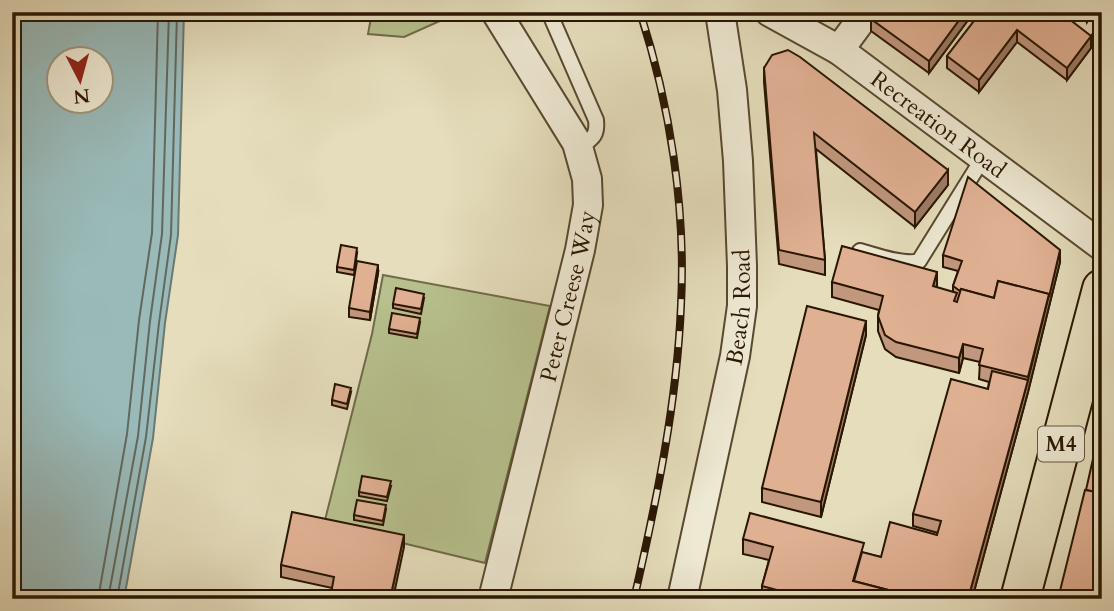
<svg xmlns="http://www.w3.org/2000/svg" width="1114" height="611" font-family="Cardo,serif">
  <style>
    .green { fill: #b7c08e; stroke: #706b48; stroke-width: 2 }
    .water { fill: #99bab9; stroke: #6c7870; stroke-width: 2; fill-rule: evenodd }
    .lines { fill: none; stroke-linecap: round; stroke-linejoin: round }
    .shore { stroke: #61685e; stroke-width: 2 }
    .lane-casing { stroke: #584830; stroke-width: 18 }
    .street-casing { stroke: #584830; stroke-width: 32 }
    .primary-casing { stroke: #291602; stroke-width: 42 }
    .lane { stroke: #eee9d3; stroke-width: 14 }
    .street { stroke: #eee9d3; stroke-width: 28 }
    .primary { stroke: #e5ddbc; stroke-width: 38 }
    .rail-casing { stroke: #291602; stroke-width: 8 }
    .rail { stroke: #eee9d3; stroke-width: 5; stroke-dasharray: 16; stroke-linecap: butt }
    .wall { fill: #c1977e; stroke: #291602; stroke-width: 2 }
    .shaded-wall { fill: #9d7b67; stroke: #291602; stroke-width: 2 }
    .building { fill: #e0b093; stroke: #291602; stroke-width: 2 }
    .labels { text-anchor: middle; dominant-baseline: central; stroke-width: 5; stroke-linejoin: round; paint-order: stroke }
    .shield { fill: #eee9d3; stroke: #645541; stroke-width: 2 }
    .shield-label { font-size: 21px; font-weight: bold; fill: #291602 }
    .street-label { font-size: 23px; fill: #291602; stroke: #eee9d3 }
  </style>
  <rect width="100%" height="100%" fill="#e5ddbc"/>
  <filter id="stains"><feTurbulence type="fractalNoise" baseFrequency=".00286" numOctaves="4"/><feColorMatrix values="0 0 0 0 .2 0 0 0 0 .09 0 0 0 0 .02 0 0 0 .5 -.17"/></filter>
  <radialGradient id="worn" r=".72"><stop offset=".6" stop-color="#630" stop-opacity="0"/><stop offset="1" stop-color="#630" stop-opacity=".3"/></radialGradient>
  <g class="green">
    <polygon points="372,12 460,12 404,37 368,34"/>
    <polygon points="383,275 550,306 485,563 324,524 372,334"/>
  </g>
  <path class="water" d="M12 12H184L178 235 165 323 153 438 124 599H12ZM60 60H102V102H60Z"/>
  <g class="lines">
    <g class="shore">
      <polyline points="98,599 127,434 139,320 152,233 158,12"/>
      <polyline points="108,599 138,436 150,321 162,234 169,12"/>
      <polyline points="117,599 146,437 159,323 171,235 177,12"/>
    </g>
    <g class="lane-casing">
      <g id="lane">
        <path d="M549 12 596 120C598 137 591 139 579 148"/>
        <path d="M860 251C875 255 904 266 919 261L983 158"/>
      </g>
    </g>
    <g class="street-casing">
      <g id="street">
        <path id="s1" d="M770 12 839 50 1102 246"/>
        <polyline points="839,50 867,12"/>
        <path id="s2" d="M493 599 580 250 588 205 587 179 577 143 496 12"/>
        <path id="s3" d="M682 599 735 356 742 306V266L738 161 732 90 720 12"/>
      </g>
    </g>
    <g class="primary-casing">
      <polyline id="primary" points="1020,599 1102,289"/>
    </g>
    <use href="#lane" class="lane"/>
    <use href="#street" class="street"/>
    <use href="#primary" class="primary"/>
    <g class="rail-casing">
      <path id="rail" d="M634 599C656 503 677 404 681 305 686 208 670 105 640 12"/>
    </g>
    <use href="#rail" class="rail"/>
  </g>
  <g class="wall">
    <polygon points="974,12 929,73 871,31 871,19"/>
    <polygon points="981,12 1091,48 1067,80 1017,42 979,92 947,68 947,56"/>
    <polygon points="1073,12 1094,12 1087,22"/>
    <polygon points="764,68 948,185 915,227 816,149 825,260 825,275 779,264 764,82"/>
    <polygon points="357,253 354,275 337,272 337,267"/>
    <polygon points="943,255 1060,262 1028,392 972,599 762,599 762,586 769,560 743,554 743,539 864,553 881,557 937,535 938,533 913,526 913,514 988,389 989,382 979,379 980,362 963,358 959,373 896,357 885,349 878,331 878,316 879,310 832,297 832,282 953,292 953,286 958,271 943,267"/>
    <polygon points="378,273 370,320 349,317 349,308"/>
    <polygon points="424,298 421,314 393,308 393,304"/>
    <polygon points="420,322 417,338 389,333 389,329"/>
    <polygon points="866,335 821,517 762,502 762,488"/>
    <polygon points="351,392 347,409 332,405 332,400"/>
    <polygon points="391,486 387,501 359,496 359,492"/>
    <polygon points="386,509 383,525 354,520 354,515"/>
    <polygon points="404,547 332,588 281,577 281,565"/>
  </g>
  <g class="shaded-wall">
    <polygon points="965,12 974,12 929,73 929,61"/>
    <polygon points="1087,12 1094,12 1087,22"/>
    <polygon points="1017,30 1017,42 979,92 979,80"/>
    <polygon points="1091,36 1091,48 1067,80 1067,68"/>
    <polygon points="948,170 948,185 915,227 915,212"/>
    <polygon points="1060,250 1060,262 1028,392 972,599 968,599 1028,380"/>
    <polygon points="378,265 378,273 370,320 370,312"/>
    <polygon points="937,272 937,286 933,300 933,286"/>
    <polygon points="866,321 866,335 821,517 821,502"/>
    <polygon points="963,344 963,358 959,373 959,358"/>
    <polygon points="404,535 404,547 393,599 390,599"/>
  </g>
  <g class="building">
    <polygon points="876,12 965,12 929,61 871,19"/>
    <polygon points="981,12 1060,12 1091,36 1067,68 1017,30 979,80 947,56"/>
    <polygon points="788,50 800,57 948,170 915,212 814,133 825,260 779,250 764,68 772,55"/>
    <polygon points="968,177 1060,250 1049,297 1049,294 998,281 994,298 961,289 960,291 953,286 962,261 943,255"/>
    <polygon points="341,245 357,248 354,270 337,267"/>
    <polygon points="842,246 937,272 933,286 957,293 954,301 957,302 961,289 994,298 998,281 1049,294 1028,377 979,365 983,349 963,344 959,358 896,342 885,335 878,316 883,296 832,282"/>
    <polygon points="357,261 378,265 370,312 349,308"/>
    <polygon points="396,288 424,294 421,309 393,304"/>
    <polygon points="807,306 866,321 821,502 762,488"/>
    <polygon points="392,313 420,318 417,334 389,329"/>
    <polygon points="992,371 1028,380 968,599 923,599 854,581 862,552 881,557 890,522 937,535 941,521 913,514 951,379 988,389"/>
    <polygon points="335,384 351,388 347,404 332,400"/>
    <polygon points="1102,417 1102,430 1099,429"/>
    <polygon points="1099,432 1102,432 1102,493 1086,490"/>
    <polygon points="362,476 391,481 387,497 359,492"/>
    <polygon points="1085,490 1102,493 1102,599 1058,599"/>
    <polygon points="357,500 386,505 383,521 354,515"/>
    <polygon points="292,512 404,535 390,599 330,599 334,577 281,565"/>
    <polygon points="750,513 864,543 853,581 923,599 810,599 762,586 773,547 743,539"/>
    <polygon points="715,590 745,599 712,599"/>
  </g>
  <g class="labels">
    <rect class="shield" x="1038" y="426.5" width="46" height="35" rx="5"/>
    <g class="shield-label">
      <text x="1061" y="444">M4</text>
    </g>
    <g class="street-label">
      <text stroke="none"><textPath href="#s1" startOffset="203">Recreation Road</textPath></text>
      <text stroke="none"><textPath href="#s2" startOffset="312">Peter Creese Way</textPath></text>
      <text stroke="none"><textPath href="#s3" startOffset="298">Beach Road</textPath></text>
    </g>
  </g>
  <rect width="1114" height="611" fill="none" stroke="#e5ddbc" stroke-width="42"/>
  <rect x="14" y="14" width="1086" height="583" fill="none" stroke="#291602" stroke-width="3.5"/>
  <rect x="21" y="21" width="1072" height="569" fill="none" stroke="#291602" stroke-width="2"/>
  <g transform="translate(80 80) rotate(174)"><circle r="33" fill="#eee9d3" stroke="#9f957f" stroke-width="2"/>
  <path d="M0-5L12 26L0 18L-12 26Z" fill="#8f2418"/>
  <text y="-10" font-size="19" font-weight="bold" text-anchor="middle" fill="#291602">N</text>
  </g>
  <rect width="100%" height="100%" filter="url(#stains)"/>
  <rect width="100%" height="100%" fill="url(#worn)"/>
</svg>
